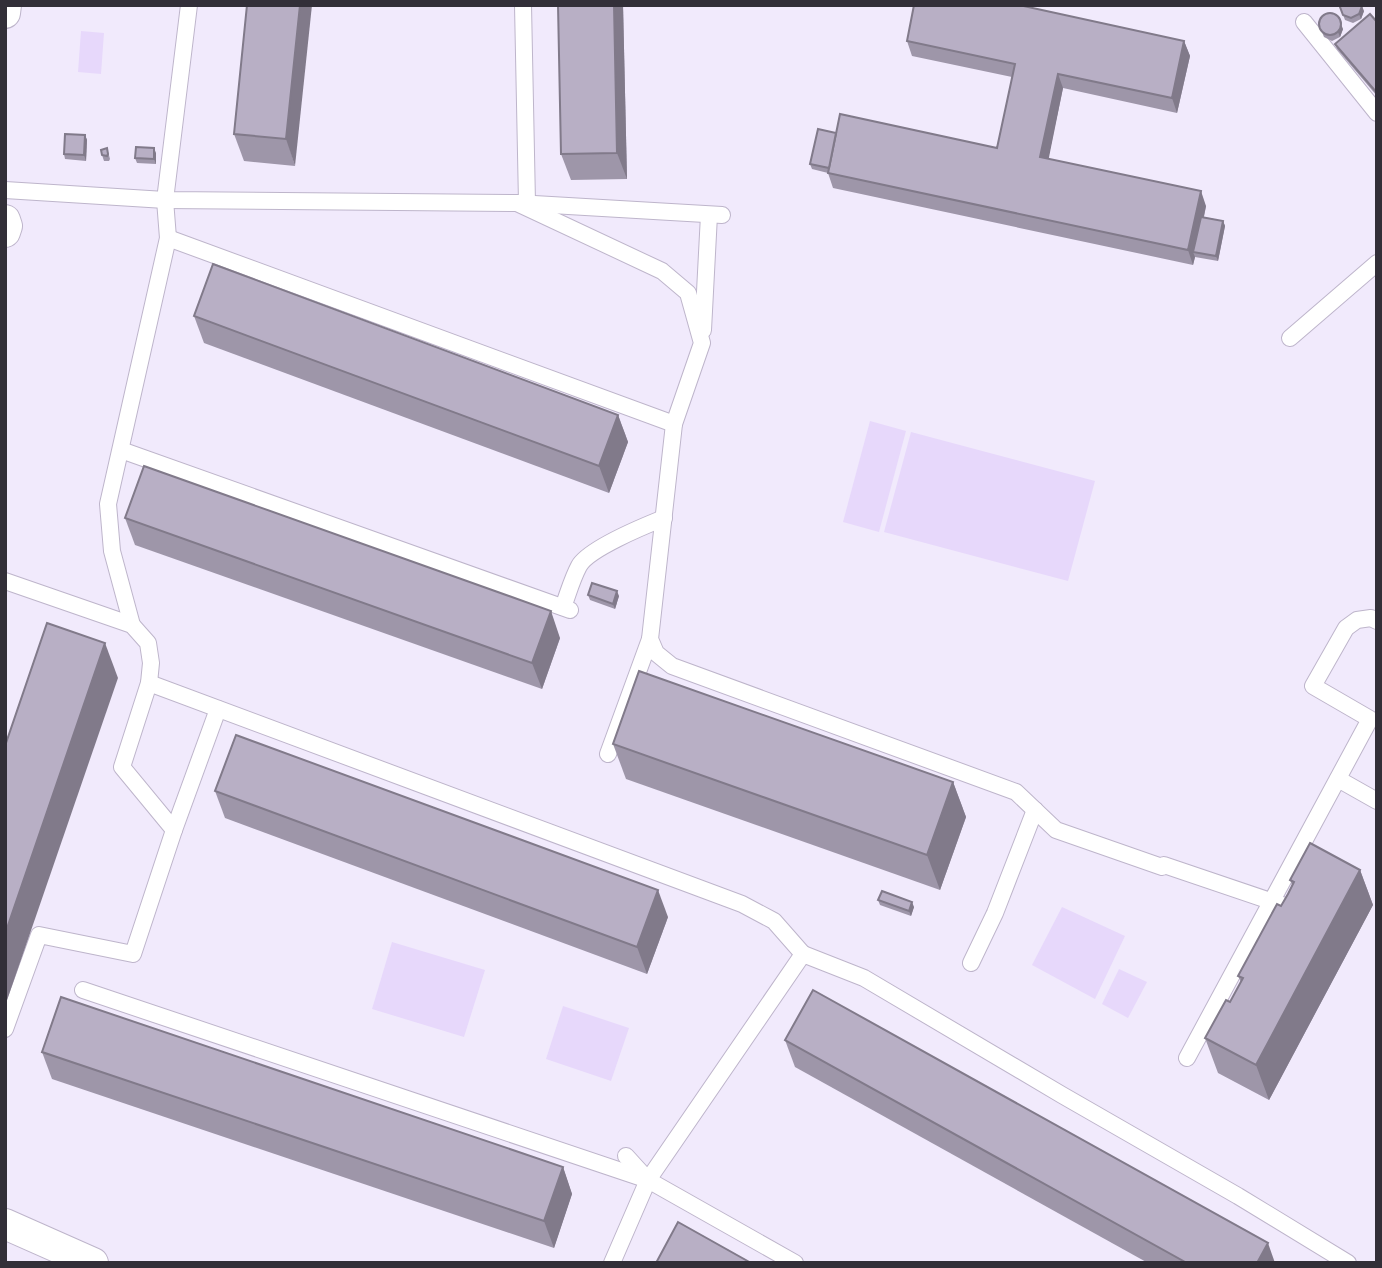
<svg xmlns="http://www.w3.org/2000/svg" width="1382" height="1268" font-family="'Golos Text',sans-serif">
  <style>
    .green { fill: #e7d8fb }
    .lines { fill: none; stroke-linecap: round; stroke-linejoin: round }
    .service-casing { stroke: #beb5cb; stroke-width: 18 }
    .minor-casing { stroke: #beb5cb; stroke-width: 32 }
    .service { stroke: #fff; stroke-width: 16 }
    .minor { stroke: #fff; stroke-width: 30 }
    .wall { fill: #9e96a9 }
    .shaded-wall { fill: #817a8a }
    .building { fill: #b8afc5; stroke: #817a8a; stroke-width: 2 }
  </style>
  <rect width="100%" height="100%" fill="#f1eafc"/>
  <g class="green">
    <polygon points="81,31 104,33 101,74 78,72"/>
    <polygon points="870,421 906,431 879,532 843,522"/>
    <polygon points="911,432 1095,481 1068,581 884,532"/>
    <polygon points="1062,907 1125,936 1095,999 1032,965"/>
    <polygon points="392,942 485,970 464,1037 372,1009"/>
    <polygon points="1119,969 1147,982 1128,1018 1102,1004"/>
    <polygon points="563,1006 629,1028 611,1081 546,1059"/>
  </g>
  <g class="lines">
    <g class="service-casing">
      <g id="service">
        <polyline points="523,5 527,203"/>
        <polyline points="1304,22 1377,113"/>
        <polyline points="5,190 165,200 517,203 722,215"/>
        <polyline points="517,203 662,271 688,293 702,343 674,424 650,639 656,653 672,666 1016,792 1056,830 1162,867 1164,865 1285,906"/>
        <polyline points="168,238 674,424"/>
        <polyline points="703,330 709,215"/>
        <polyline points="1290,338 1377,263"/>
        <polyline points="121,450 570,610"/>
        <polyline points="5,581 132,625 148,643 151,663 149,683 122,767 174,830 133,954 39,935 5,1029"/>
        <path d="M563 607C568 594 572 579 579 566 588 549 644 526 664 518"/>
        <polyline points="132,625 112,551 108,504 168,238 165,200 189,5"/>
        <polyline points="149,683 742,904 774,921 803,954"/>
        <polyline points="608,754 650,639"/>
        <polyline points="1338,779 1377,801"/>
        <polyline points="174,830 218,709"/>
        <polyline points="971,963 995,913 1035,810"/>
        <polyline points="83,990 648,1180 795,1263"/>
        <polyline points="1187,1058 1370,719 1313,686 1346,628 1357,620 1371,618 1377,621"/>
        <polyline points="626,1156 646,1178"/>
        <polyline points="612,1263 648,1180 803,954 864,978 1062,1095 1238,1196 1348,1263"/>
      </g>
    </g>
    <g class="minor-casing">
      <g id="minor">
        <polyline points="5,13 6,5"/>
        <polyline points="5,220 7,226 5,232"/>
        <polyline points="5,1224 93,1263"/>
      </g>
    </g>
    <use href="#service" class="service"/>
    <use href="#minor" class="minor"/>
  </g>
  <g class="wall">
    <polygon points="247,5 295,166 244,161 234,134"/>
    <polygon points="558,5 623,5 627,179 571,180 561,154"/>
    <polygon points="1340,7 1364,11 1361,19 1353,23 1345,20"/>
    <polygon points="1377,22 1377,96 1337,49 1335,44"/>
    <polygon points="1319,25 1343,29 1340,37 1332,41 1324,37"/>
    <polygon points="907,41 1184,41 1190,56 1177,113 1063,88 1048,159 1206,206 1204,217 1223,221 1225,226 1218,261 1195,257 1193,265 833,188 828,173 812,169 810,164 836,133 997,148 1012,77 912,56"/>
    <polygon points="85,135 87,140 86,161 65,159 64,154"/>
    <polygon points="107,148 110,159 109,161 104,161 102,155"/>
    <polygon points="156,153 156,164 137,163 135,158"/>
    <polygon points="194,316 618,415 628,442 609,493 204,343"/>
    <polygon points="125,518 560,638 542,689 135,545"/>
    <polygon points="588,595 619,596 615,609 590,600"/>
    <polygon points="613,744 953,782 966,817 940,890 626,779"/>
    <polygon points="215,791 668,917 647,974 225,818"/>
    <polygon points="1360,870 1373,905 1269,1100 1218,1073 1205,1038 1230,1002 1241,982 1238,976 1281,906 1292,885 1290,880"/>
    <polygon points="878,900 914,907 911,916 880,905"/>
    <polygon points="785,1040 1275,1263 1148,1263 795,1067"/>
    <polygon points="42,1052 563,1167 572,1194 554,1248 52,1079"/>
  </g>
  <g class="shaded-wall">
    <polygon points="300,5 312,5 295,166 286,139"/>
    <polygon points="614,5 623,5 627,179 617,153"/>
    <polygon points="1362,6 1364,11 1361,19 1359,14"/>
    <polygon points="1341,24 1343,29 1340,37 1338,32"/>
    <polygon points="1184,41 1190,56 1177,113 1172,98"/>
    <polygon points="1058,74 1063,88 1046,172 1040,157"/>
    <polygon points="85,135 87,140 86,161 84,155"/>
    <polygon points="154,148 156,153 156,164 154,159"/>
    <polygon points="1201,191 1206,206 1196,252 1193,252 1195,257 1193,265 1188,250"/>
    <polygon points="1223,221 1225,226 1218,261 1216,256"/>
    <polygon points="618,415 628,442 609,493 599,466"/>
    <polygon points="617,591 619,596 615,609 613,604"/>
    <polygon points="551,611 560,638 542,689 532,663"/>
    <polygon points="105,643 118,678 5,1006 5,934"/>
    <polygon points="953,782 966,817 940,890 927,855"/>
    <polygon points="1360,870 1373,905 1269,1100 1256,1065"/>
    <polygon points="658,890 668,917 647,974 637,947"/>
    <polygon points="912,902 914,907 911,916 909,911"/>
    <polygon points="563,1167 572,1194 554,1248 544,1221"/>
    <polygon points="1268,1243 1275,1263 1257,1263"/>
  </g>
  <g class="building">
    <polygon points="247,5 300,5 286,139 234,134"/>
    <polygon points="558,5 614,5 617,153 561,154"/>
    <polygon points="914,5 1019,5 1184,41 1172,98 1058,74 1040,157 1201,191 1188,250 828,173 840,114 997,148 1015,64 907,41"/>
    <polygon points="1340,5 1362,5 1362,6 1359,14 1351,18 1343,15 1340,7"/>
    <circle cx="1330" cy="24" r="11"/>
    <polygon points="1370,14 1377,22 1377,93 1335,44"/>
    <polygon points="818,129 836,133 829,168 810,164"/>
    <polygon points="65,134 85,135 84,155 64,154"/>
    <polygon points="136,147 154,148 154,159 135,158"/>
    <polygon points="107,148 108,154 107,156 102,155 101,150"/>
    <polygon points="1201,217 1223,221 1216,256 1193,252"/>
    <polygon points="213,264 618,415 599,466 194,316"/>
    <polygon points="144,466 551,611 532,663 125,518"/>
    <polygon points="592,583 617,591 613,604 588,595"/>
    <polygon points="47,623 105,643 5,934 5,746"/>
    <polygon points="639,671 953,782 927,855 613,744"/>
    <polygon points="236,735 658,890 637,947 215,791"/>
    <polygon points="1310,843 1360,870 1256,1065 1205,1038 1226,1000 1230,1002 1243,978 1238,976 1277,904 1281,906 1288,894 1294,882 1290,880"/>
    <polygon points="882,891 912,902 909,911 878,900"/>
    <polygon points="813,990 1268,1243 1257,1263 1187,1263 785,1040"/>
    <polygon points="61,997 563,1167 544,1221 42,1052"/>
    <polygon points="678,1222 751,1263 656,1263"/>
  </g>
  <rect width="1382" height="1268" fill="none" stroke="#322f38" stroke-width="14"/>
</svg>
